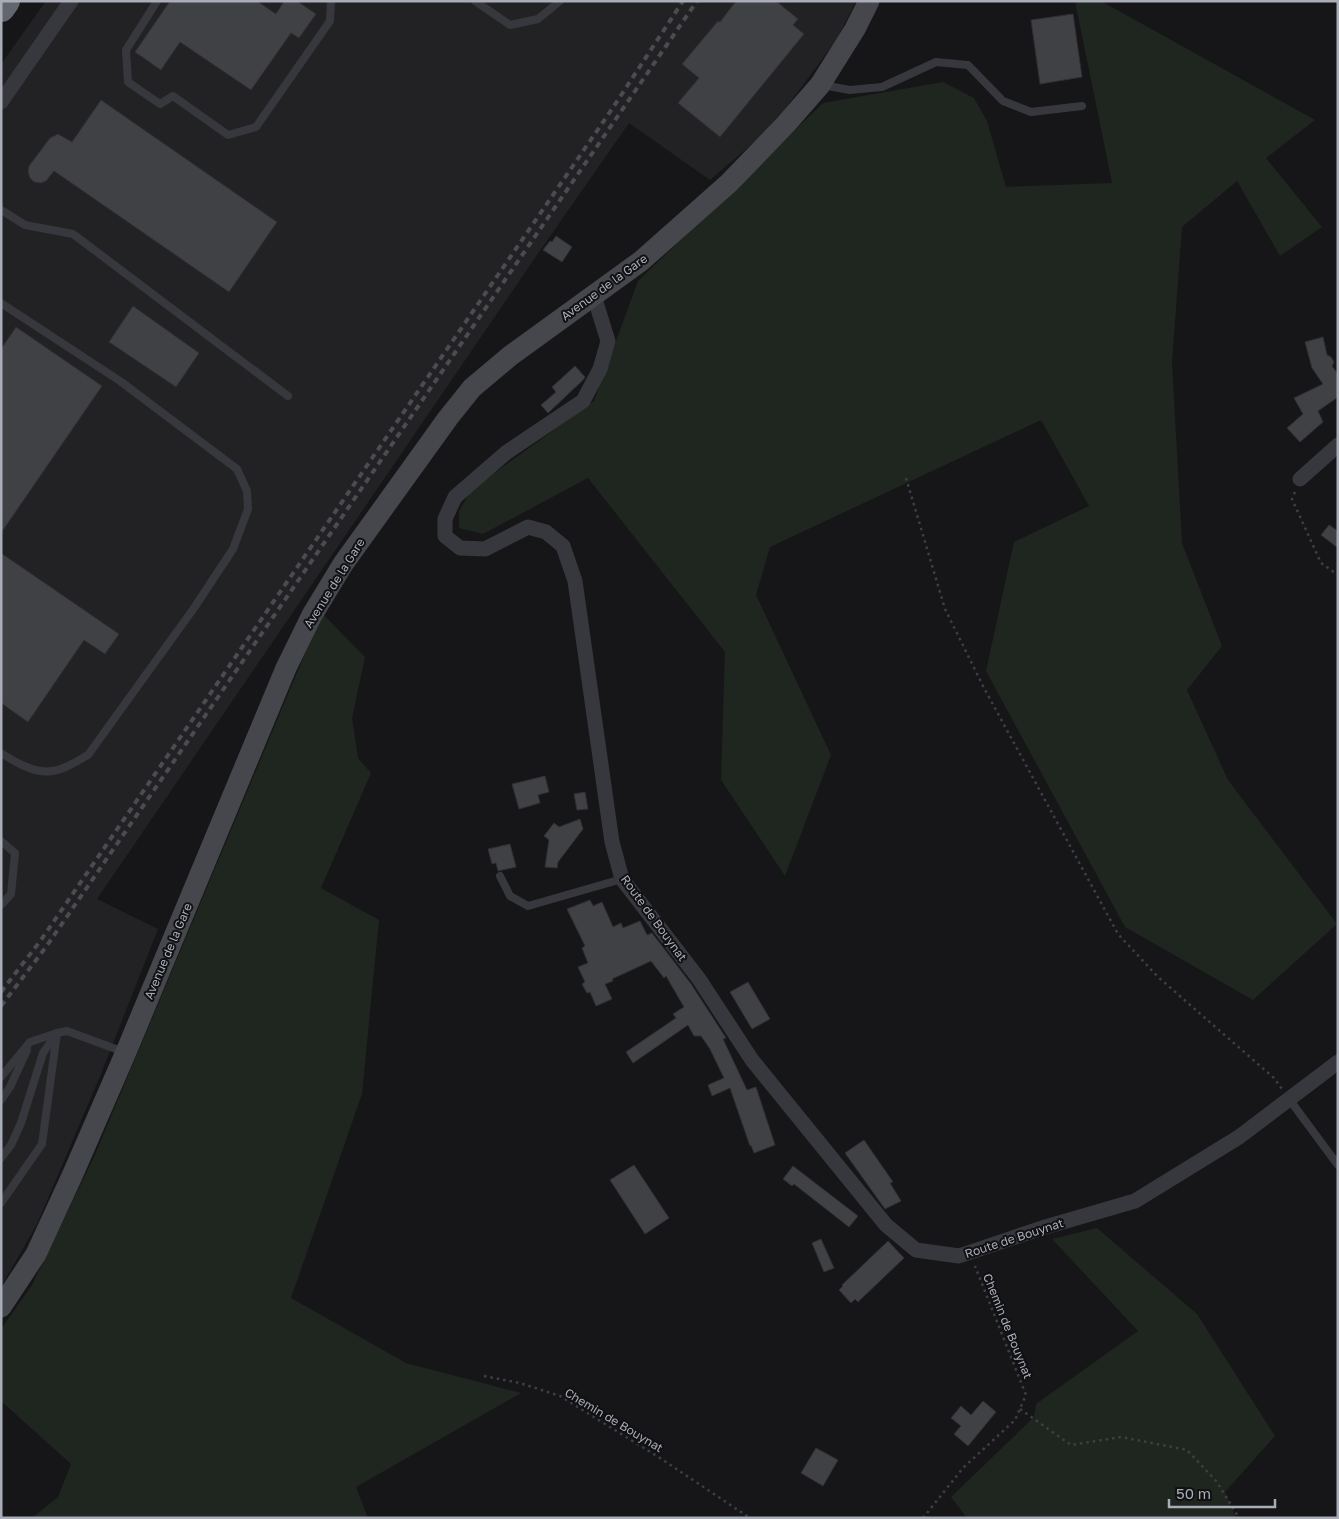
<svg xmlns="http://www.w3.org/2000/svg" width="1339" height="1519" font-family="'Golos Text',sans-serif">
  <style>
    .built { fill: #222225 }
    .green { fill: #1e261f }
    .building { fill: #404145; stroke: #303034 }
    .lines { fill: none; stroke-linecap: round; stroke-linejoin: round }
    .path { stroke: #3d3f44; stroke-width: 2.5; stroke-dasharray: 2.5 4; stroke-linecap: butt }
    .lane { stroke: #37383d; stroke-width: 8 }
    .street { stroke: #37383d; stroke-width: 15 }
    .secondary { stroke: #45474d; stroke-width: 21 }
    .highway { stroke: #63666e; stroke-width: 28 }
    .rail { stroke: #4a4c52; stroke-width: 4; stroke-dasharray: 6 5; stroke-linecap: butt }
    .labels { text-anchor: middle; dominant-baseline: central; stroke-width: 4; stroke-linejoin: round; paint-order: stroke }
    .street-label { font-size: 12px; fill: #a8adb8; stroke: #111113 }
  </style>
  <rect width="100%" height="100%" fill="#161618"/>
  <polygon class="built" points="46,1 856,1 837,39 772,127 710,180 629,123 535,258 97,899 158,929 101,1074 37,1224 1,1287 1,64"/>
  <g class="green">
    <polygon points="1075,1 1101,1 1315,120 1266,158 1322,227 1280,256 1237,181 1182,227 1172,362 1182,543 1222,646 1187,690 1228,780 1337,924 1253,1000 1125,927 986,671 1014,542 1089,506 1041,420 770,547 756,595 831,755 785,876 721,780 725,652 588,478 483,534 459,528 459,511 471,490 594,401 638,281 823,103 943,82 974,98 987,121 1006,187 1112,183"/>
    <polygon points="322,613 365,657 352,718 358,758 371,773 321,888 379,920 362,1094 291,1298 406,1363 521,1393 356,1487 368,1518 32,1518 58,1497 71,1464 1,1401 1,1329 32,1285 94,1157"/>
    <polygon points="1097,1228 1197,1314 1275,1436 1225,1492 1236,1518 967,1518 951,1497 1034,1417 1036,1404 1138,1331 1052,1239"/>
  </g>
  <g class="building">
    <polygon points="170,1 257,1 276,14 284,1 297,1 316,14 299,38 291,33 251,90 180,42 161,70 135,52"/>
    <polygon points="736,1 776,1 798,19 793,25 804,34 720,137 678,103 699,78 682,64 718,21 720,22"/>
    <polygon points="1073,14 1082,77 1040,84 1031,20"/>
    <polygon points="101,100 277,222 229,292 54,171 46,181 41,183 34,182 30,178 28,172 29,166 50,138 58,134 72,142"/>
    <polygon points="556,236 572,247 562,262 543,250 550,241 552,242"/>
    <polygon points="133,306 199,353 176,387 109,342"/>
    <polygon points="16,327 102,386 1,533 1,349"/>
    <polygon points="1323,337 1327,355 1331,357 1334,362 1332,366 1338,374 1338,397 1318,411 1323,422 1300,442 1287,428 1303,414 1294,398 1323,384 1312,368 1305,342"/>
    <polygon points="575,366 585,377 583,380 548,413 541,405 556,392 552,387"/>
    <polygon points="1329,525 1338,531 1338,548 1321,535"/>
    <polygon points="1,553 119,634 105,654 84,640 28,722 1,703"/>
    <polygon points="545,776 549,792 538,795 540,803 519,809 512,784"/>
    <polygon points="585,792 588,809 577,810 574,794"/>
    <polygon points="580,819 583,829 558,862 557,868 545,867 549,840 544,836 554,823 559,827"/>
    <polygon points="510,844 516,867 498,871 496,863 492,864 488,849"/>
    <polygon points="590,900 593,906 602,902 613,927 621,923 623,928 640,921 647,935 652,933 691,984 726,1038 723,1039 747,1090 756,1087 775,1145 754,1153 751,1145 750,1146 730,1088 712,1096 708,1085 724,1078 710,1049 701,1036 694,1036 688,1025 633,1063 626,1052 676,1018 673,1014 684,1007 666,976 664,978 651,961 612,979 613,981 605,984 612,999 596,1006 590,992 587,993 582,984 585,982 578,967 588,963 582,948 585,946 567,909"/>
    <polygon points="748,982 770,1019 752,1029 730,992"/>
    <polygon points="864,1140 893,1182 890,1183 901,1201 885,1209 845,1153"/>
    <polygon points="634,1165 669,1218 645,1234 610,1180"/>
    <polygon points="793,1166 858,1216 849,1227 794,1184 792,1186 783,1179"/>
    <polygon points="821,1239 834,1268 824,1272 812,1243"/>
    <polygon points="888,1241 904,1258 858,1302 855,1299 851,1303 839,1290 843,1286 842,1285"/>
    <polygon points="983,1401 996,1412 968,1446 954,1434 961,1426 951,1418 961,1406 971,1415"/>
    <polygon points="816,1448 838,1460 823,1486 801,1473"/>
  </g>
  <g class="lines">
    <g class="path">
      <polyline points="906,478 945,609 984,688 1118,934 1158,977 1274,1078 1282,1089"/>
      <polyline points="1295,492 1292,499 1321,563 1338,575"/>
      <polyline points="484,1376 520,1383 560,1396 660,1458 750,1518"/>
      <polyline points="1020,1409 1071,1445 1121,1437 1187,1450 1217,1482 1239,1518"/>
      <polyline points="923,1518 963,1468 1015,1420 1026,1395 975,1266"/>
    </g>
    <g class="lane">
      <polyline points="157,1 126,50 128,82 160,104 173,96 228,135 256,127 330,21 331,1"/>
      <polyline points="475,1 510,25 538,19 560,1"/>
      <polyline points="822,85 850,90 882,87 936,62 968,65 1003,101 1031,112 1082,106"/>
      <polyline points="1,210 25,225 73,234 288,396"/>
      <path d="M1 303 120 381 237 469 247 491 248 509 233 549 194 608 88 755C77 761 64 770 52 771 35 774 15 762 1 753"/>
      <polyline points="1,841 15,853 11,894 1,905"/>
      <polyline points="500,876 510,896 528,906 622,879"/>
      <polyline points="1,1077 30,1042 57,1033 42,1144 1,1203"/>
      <polyline points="1289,1099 1338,1165"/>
      <polyline points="1,1100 10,1087 27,1050"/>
      <polyline points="1,1158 11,1145 21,1123 43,1053 57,1033 67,1031 124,1052"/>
    </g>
    <g class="street">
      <polyline points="1,102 71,1"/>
      <polyline points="594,296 608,341 600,369 583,401 507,452 455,497 445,519 445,536 460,548 485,549 528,527 546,532 563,546 575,581 612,842 622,879 699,979 752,1060 886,1225 916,1250 959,1256 1042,1228 1135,1201 1239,1137 1338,1062"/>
      <polyline points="1300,479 1338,445"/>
    </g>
    <polyline class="secondary" points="1,1307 36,1254 72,1176 126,1052 286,668 312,615 343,564 448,418 472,388 510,356 641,261 729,183 786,124 820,85 855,29 869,1"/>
    <polyline class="highway" points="1,8 6,1"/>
    <g class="rail">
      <polyline points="1,992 41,940 612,109 683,1"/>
      <polyline points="1,1006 46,947 697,1"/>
    </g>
  </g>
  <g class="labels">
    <g class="street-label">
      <text transform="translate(604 287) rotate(-36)">Avenue de la Gare</text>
      <text transform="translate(334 583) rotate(-58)">Avenue de la Gare</text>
      <text transform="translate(654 918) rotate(54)">Route de Bouynat</text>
      <text transform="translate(168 951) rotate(-67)">Avenue de la Gare</text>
      <text transform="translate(1014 1238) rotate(-18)">Route de Bouynat</text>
      <text transform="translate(1008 1326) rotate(68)">Chemin de Bouynat</text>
      <text transform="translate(614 1420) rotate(31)">Chemin de Bouynat</text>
    </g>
  </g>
  <rect width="1339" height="1519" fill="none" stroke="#a8adb8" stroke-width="5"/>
  <path d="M1169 1499v8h106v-8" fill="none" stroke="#a8adb8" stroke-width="2.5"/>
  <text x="1176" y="1499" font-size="15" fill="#a8adb8" stroke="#111113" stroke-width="4" paint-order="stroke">50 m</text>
</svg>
